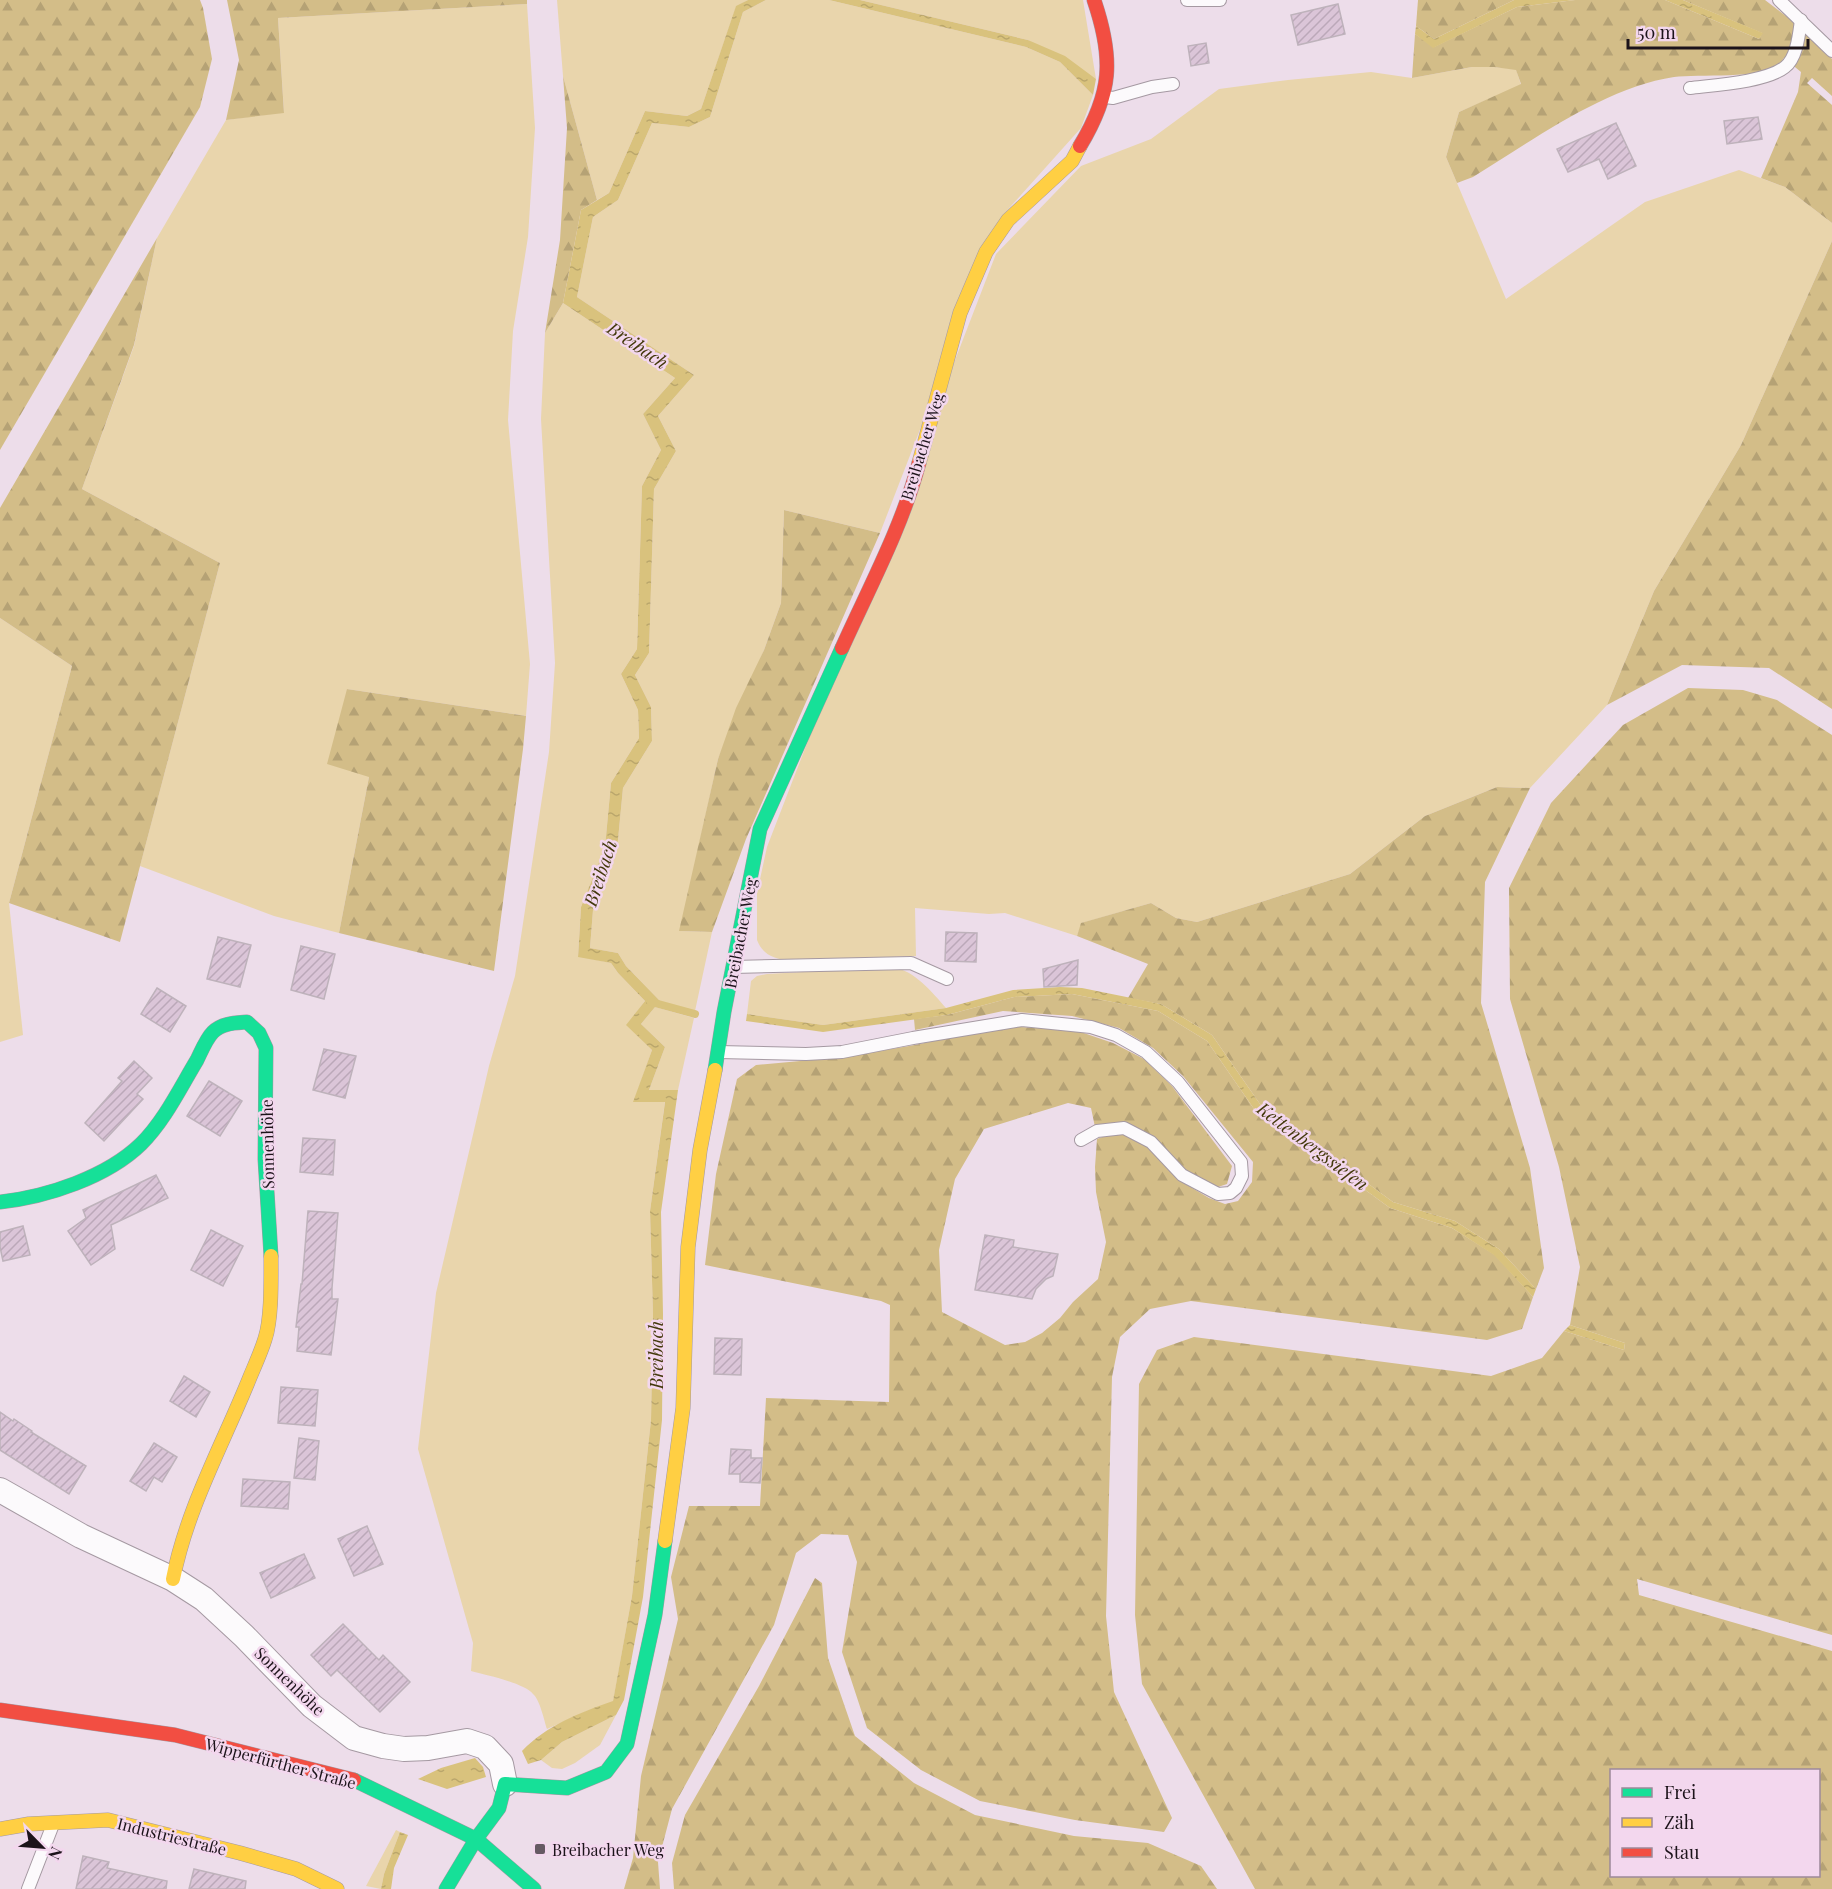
<svg xmlns="http://www.w3.org/2000/svg" width="1832" height="1889" font-family="'Playfair Display',serif">
  <style>
    .green { fill: #e9d5ac }
    .forest { fill: url(#forest-firs); fill-rule: evenodd }
    .water { fill: url(#water-ripples) }
    .lines { fill: none; stroke-linecap: round; stroke-linejoin: round }
    .stream { stroke: #d9c27d; stroke-width: 8 }
    .building { fill: url(#building-hatch); stroke: #beb2bb; stroke-width: 1.5 }
    .lane-casing { stroke: #a599a2; stroke-width: 14 }
    .street-casing { stroke: #a599a2; stroke-width: 26 }
    .fast-casing { stroke: #a599a2; stroke-width: 15 }
    .slow-casing { stroke: #a599a2; stroke-width: 15 }
    .jam-casing { stroke: #a599a2; stroke-width: 15 }
    .lane { stroke: #fcfafc; stroke-width: 12 }
    .street { stroke: #fcfafc; stroke-width: 24 }
    .fast { stroke: #16e098; stroke-width: 14 }
    .slow { stroke: #ffcf43; stroke-width: 14 }
    .jam { stroke: #f24e42; stroke-width: 14 }
    .poi-dot { fill: #655a63; stroke: #f3d7ee; stroke-width: 2 }
    .labels { text-anchor: middle; dominant-baseline: central; stroke-width: 5; stroke-linejoin: round; paint-order: stroke }
    .street-label { font-size: 16px; fill: #1c131a; stroke: #f3d7ee }
    .poi-label { font-size: 16px; fill: #1c131a; stroke: #f3d7ee; text-anchor: start }
    .water-label { font-size: 18px; font-style: italic; fill: #44390c; stroke: #f3d7ee }
  </style>
  <defs>
    <pattern id="forest-firs" width="22" height="20" patternUnits="userSpaceOnUse" patternTransform="scale(1.5)"><rect width="22" height="20" fill="#d3bd88"/><path d="M5 1l3.5 6h-7zM16 11l3.5 6h-7z" fill="#b5a275"/></pattern>
    <pattern id="water-ripples" width="26" height="14" patternUnits="userSpaceOnUse" patternTransform="scale(1.5)"><rect width="26" height="14" fill="#d9c27d"/><path d="M2 4q2-2 4 0t4 0M15 11q2-2 4 0t4 0" fill="none" stroke="#baa66b"/></pattern>
    <pattern id="building-hatch" width="6" height="6" patternUnits="userSpaceOnUse" patternTransform="scale(1.5)"><rect width="6" height="6" fill="#dbc5d8"/><path d="M-1 1l2-2M0 6l6-6M5 7l2-2" fill="none" stroke="#bba8b9"/></pattern>
  </defs>
  <rect width="100%" height="100%" fill="#edddea"/>
  <g class="green">
    <polygon points="557,0 748,0 736,7 701,109 687,116 645,111 609,193 597,200 563,76"/>
    <polygon points="766,0 829,0 1026,47 1060,62 1093,95 1081,128 1003,215 880,533 784,510 781,603 764,650 718,759 680,931 712,932 695,1011 660,1001 626,966 618,953 590,948 593,910 617,850 623,788 652,741 651,707 635,675 649,653 654,489 676,451 658,416 694,375 577,297 593,217 618,200 652,123 689,127 710,117 743,12"/>
    <polygon points="860,0 1083,0 1096,79 1028,40"/>
    <polygon points="527,4 535,128 528,237 513,331 508,420 530,664 526,716 347,689 369,777 339,933 274,916 140,866 220,563 82,489 134,346 157,238 226,120 284,112 278,18"/>
    <path d="M1472 67H1494L1516 69 1521 85 1459 112 1446 157 1506 299 1645 202 1739 170 1785 187 1832 223V241L1741 445 1654 591 1607 705 1530 788 1497 787 1425 816 1350 874 1197 922 1176 918 1151 903 1082 923 1077 936 1005 913 989 914 915 908 916 956 791 961C776 959 763 956 757 940V893L767 847 996 254 1081 166 1151 139 1219 89 1288 80 1371 72 1412 78Z"/>
    <path d="M563 303 675 378 643 414 661 450 642 486 637 649 621 674 638 710 639 738 611 783 605 847 581 907 578 956 611 963 618 973 645 1001 627 1025 652 1050 634 1101H665L650 1211 653 1315 651 1420 632 1596 613 1702 587 1711 547 1729C544 1720 540 1700 533 1694 524 1683 486 1675 471 1671L473 1643 418 1449 436 1293 489 1066 515 976 549 752 555 663 541 419 545 333Z"/>
    <polygon points="0,618 72,666 9,903 23,1035 0,1042"/>
    <path d="M893 967C915 971 932 992 946 1008L823 1025 747 1014 751 981 757 976 767 974Z"/>
    <polygon points="655,1007 694,1018 678,1090 649,1090 665,1047 641,1024"/>
    <polygon points="616,1715 600,1745 575,1763 562,1769 552,1768 541,1760 562,1742"/>
    <polygon points="396,1830 400,1832 384,1874 381,1889 366,1886"/>
  </g>
  <g class="forest">
    <polygon points="0,0 200,0 203,8 212,59 200,107 0,450"/>
    <polygon points="227,0 527,0 527,4 278,18 284,113 226,120 239,60"/>
    <polygon points="1418,0 1514,0 1434,39 1416,26"/>
    <path d="M1575 0H1665L1759 39 1762 33 1683 0H1765L1808 33 1832 59V96L1812 78 1807 83 1832 105V223L1785 187 1761 178 1798 92 1801 72 1784 58C1782 60 1781 63 1779 65 1762 79 1698 74 1674 77 1605 87 1532 141 1473 177L1457 183 1446 157 1459 112 1521 84 1516 70 1494 67H1472L1412 78 1415 34 1434 47 1517 7Z"/>
    <polygon points="563,76 597,200 581,210 563,303 545,333 560,240 567,128"/>
    <polygon points="157,238 134,345 82,489 220,563 120,942 9,903 72,666 0,618 0,508"/>
    <polygon points="1832,241 1832,709 1769,668 1682,665 1607,705 1654,591 1741,445"/>
    <polygon points="784,510 880,533 746,839 712,932 679,931 718,759 736,708 764,650 781,603"/>
    <path d="M1688 688 1743 690 1777 700 1832 735V1635L1637 1579 1639 1595 1832 1651V1889H1255L1142 1684 1135 1615 1139 1384 1157 1350 1194 1337 1491 1376 1542 1358 1564 1331 1624 1350 1625 1343 1570 1325 1580 1267 1559 1167 1510 999 1509 888 1551 803 1623 725ZM1612 1770H1818V1876H1612Z"/>
    <polygon points="347,689 526,716 523,749 494,971 339,933 369,777 327,764"/>
    <polygon points="1497,787 1530,788 1485,882 1481,1003 1530,1168 1544,1268 1536,1289 1499,1249 1455,1221 1393,1202 1260,1104 1212,1035 1161,1004 1128,998 1148,964 1077,936 1081,923 1151,903 1176,918 1197,922 1350,874 1425,816"/>
    <polygon points="1072,994 1158,1011 1207,1041 1254,1109 1390,1208 1452,1228 1495,1255 1533,1297 1522,1329 1487,1340 1191,1301 1150,1309 1120,1337 1112,1377 1106,1616 1114,1692 1172,1818 1164,1832 1075,1820 980,1801 921,1770 867,1728 842,1652 857,1562 848,1535 821,1534 796,1553 774,1625 672,1809 658,1862 660,1889 624,1889 633,1858 641,1776 678,1619 671,1577 689,1506 760,1506 766,1398 889,1402 890,1305 881,1301 705,1265 716,1174 737,1079 756,1065 844,1057 915,1045 1003,1026 1075,1030 1113,1043 1144,1059 1172,1086 1232,1166 1227,1184 1218,1187 1185,1171 1154,1139 1122,1122 1095,1127 1091,1108 1068,1103 984,1129 955,1179 939,1250 942,1312 1005,1345 1025,1342 1042,1333 1060,1318 1073,1302 1098,1279 1106,1242 1096,1192 1095,1167 1097,1139 1110,1134 1125,1134 1148,1146 1177,1179 1209,1198 1225,1204 1238,1201 1252,1182 1253,1162 1183,1076 1153,1048 1119,1028 1072,1016 1003,1011 915,1030 914,1019 947,1015 1014,997"/>
    <polygon points="815,1578 822,1583 828,1658 855,1736 914,1783 975,1815 1074,1836 1148,1843 1201,1866 1217,1889 674,1889 672,1863 685,1815 759,1686"/>
  </g>
  <g class="water">
    <path d="M748 0H766L743 12 710 117 689 127 652 123 618 200 593 217 577 297 694 375 658 416 676 451 654 489 649 653 635 675 651 707 652 741 623 788 617 850 593 910 590 948 618 953 626 966 660 1001 641 1024 665 1047 649 1090H678L661 1212 663 1314 662 1420 643 1597 624 1700 616 1715 562 1742 541 1760 528 1764 522 1751C547 1725 579 1713 613 1701L632 1596 651 1420 653 1315 650 1211 665 1102H633L652 1050 626 1025 645 1001 618 973 611 963 578 957 581 907 605 847 611 783 639 738 638 710 621 674 637 649 642 486 661 450 643 414 675 378 563 303 581 210 609 193 645 111 687 116 701 109 736 6Z"/>
    <polygon points="829,0 860,0 1028,40 1065,56 1096,79 1093,95 1060,62 1026,47"/>
    <polygon points="1514,0 1575,0 1517,7 1433,48 1415,34 1416,26 1434,39"/>
    <polygon points="1665,0 1683,0 1763,33 1759,39"/>
    <polygon points="1060,987 1082,988 1161,1004 1212,1035 1260,1104 1393,1202 1455,1221 1499,1249 1536,1289 1533,1297 1494,1255 1452,1228 1390,1208 1254,1109 1207,1041 1158,1011 1072,994 1014,997 947,1015 823,1032 746,1021 747,1014 823,1025 946,1008 1013,990"/>
    <polygon points="1570,1325 1625,1343 1624,1350 1564,1331"/>
    <polygon points="475,1758 483,1767 486,1777 447,1789 418,1779 441,1768"/>
    <polygon points="400,1832 408,1835 394,1868 391,1889 381,1889 384,1874"/>
  </g>
  <g class="lines">
    <polyline class="stream" points="651,1002 695,1014"/>
  </g>
  <g class="building">
    <polygon points="1338,4 1345,34 1298,45 1291,15"/>
    <polygon points="1206,43 1209,63 1191,66 1188,46"/>
    <polygon points="1758,117 1762,139 1727,144 1724,121"/>
    <polygon points="1616,123 1636,166 1608,179 1599,159 1568,172 1557,149"/>
    <polygon points="946,932 977,933 976,962 945,961"/>
    <polygon points="218,937 251,945 240,987 207,979"/>
    <polygon points="301,946 335,954 324,999 291,990"/>
    <polygon points="1078,960 1077,985 1044,987 1043,969"/>
    <polygon points="157,988 186,1006 170,1032 141,1014"/>
    <polygon points="324,1049 356,1056 345,1098 313,1090"/>
    <polygon points="134,1061 152,1078 137,1094 143,1099 104,1141 85,1123 122,1081 118,1078"/>
    <polygon points="209,1081 242,1101 220,1136 187,1116"/>
    <polygon points="303,1138 335,1140 333,1175 300,1172"/>
    <polygon points="156,1175 168,1198 111,1225 115,1249 91,1265 68,1231 86,1218 83,1210"/>
    <polygon points="308,1211 338,1213 332,1288 332,1299 338,1299 331,1355 297,1351 299,1327 296,1327 301,1284 302,1284"/>
    <polygon points="23,1226 30,1255 3,1261 0,1247 0,1232"/>
    <polygon points="211,1230 243,1246 223,1286 191,1270"/>
    <polygon points="985,1235 1014,1240 1013,1247 1058,1254 1053,1276 1046,1279 1036,1289 1032,1299 975,1290"/>
    <polygon points="715,1338 742,1339 741,1375 714,1374"/>
    <polygon points="184,1376 210,1392 196,1417 170,1401"/>
    <polygon points="281,1387 318,1390 315,1426 278,1423"/>
    <polygon points="0,1412 13,1421 14,1419 32,1431 31,1432 86,1466 69,1494 0,1450"/>
    <polygon points="299,1438 319,1441 315,1480 294,1478"/>
    <polygon points="154,1443 177,1457 162,1482 154,1477 146,1491 130,1481"/>
    <polygon points="731,1449 751,1450 751,1458 762,1458 760,1483 740,1482 740,1474 729,1474"/>
    <polygon points="243,1479 290,1482 288,1509 241,1506"/>
    <polygon points="367,1526 383,1564 354,1576 338,1539"/>
    <polygon points="304,1554 315,1578 271,1598 260,1573"/>
    <polygon points="343,1624 379,1660 383,1655 410,1682 380,1712 337,1670 331,1676 311,1655"/>
    <polygon points="83,1856 109,1862 107,1868 167,1881 166,1889 76,1889"/>
    <polygon points="194,1869 246,1881 245,1889 189,1889"/>
  </g>
  <g class="lines">
    <g class="lane-casing">
      <g id="lane">
        <polyline points="1187,0 1220,0"/>
        <polyline points="1779,0 1832,51"/>
        <path d="M1690 88C1715 85 1766 82 1785 67 1797 58 1799 34 1801 20"/>
        <polyline points="1105,97 1113,98 1152,87 1173,84"/>
        <polyline points="733,967 911,963 947,979"/>
        <polyline points="719,1052 806,1054 842,1052 913,1038 1022,1020 1091,1027 1116,1035 1146,1052 1178,1082 1241,1162 1242,1176 1236,1188 1230,1193 1218,1194 1182,1175 1151,1142 1124,1128 1097,1131 1081,1140"/>
        <polyline points="28,1889 52,1827"/>
      </g>
    </g>
    <g class="street-casing">
      <polyline id="street" points="0,1490 81,1536 173,1579 204,1599 244,1636 312,1706 354,1738 383,1746 404,1749 428,1748 467,1741 485,1747 501,1764 505,1784"/>
    </g>
    <g class="fast-casing">
      <g id="fast">
        <polyline points="715,1070 724,1012 760,829 842,648"/>
        <path d="M0 1202C47 1197 107 1177 141 1144 165 1120 180 1088 197 1060 201 1052 206 1039 213 1032 222 1023 235 1023 247 1022L259 1033 266 1048 265 1159 271 1256"/>
        <polyline points="354,1780 476,1839 534,1889"/>
        <polyline points="446,1889 476,1839 499,1808 505,1784 567,1788 606,1772 627,1744 655,1615 665,1541"/>
      </g>
    </g>
    <g class="slow-casing">
      <g id="slow">
        <polyline points="919,463 960,313 986,252 1008,220 1072,161 1080,146"/>
        <polyline points="665,1541 683,1408 688,1247 700,1150 715,1070"/>
        <path d="M173 1579C187 1508 223 1444 250 1377 255 1365 261 1352 265 1339 272 1318 271 1279 271 1256"/>
        <polyline points="0,1829 29,1824 108,1820 240,1853 296,1869 337,1889"/>
      </g>
    </g>
    <g class="jam-casing">
      <g id="jam">
        <path d="M1080 146C1112 93 1114 59 1094 0"/>
        <path d="M842 648C869 588 902 527 919 463"/>
        <polyline points="0,1710 175,1735 354,1780"/>
      </g>
    </g>
    <use href="#lane" class="lane"/>
    <use href="#street" class="street"/>
    <use href="#fast" class="fast"/>
    <use href="#slow" class="slow"/>
    <use href="#jam" class="jam"/>
  </g>
  <rect class="poi-dot" x="534" y="1843" width="12" height="12" rx="3"/>
  <g class="labels">
    <g class="street-label">
      <text transform="translate(922 446) rotate(-73)">Breibacher Weg</text>
      <text transform="translate(740 933) rotate(-79)">Breibacher Weg</text>
      <text transform="translate(267 1144) rotate(-91)">Sonnenhöhe</text>
      <text transform="translate(290 1681) rotate(44)">Sonnenhöhe</text>
      <text transform="translate(281 1763) rotate(15)">Wipperfürther Straße</text>
      <text transform="translate(172 1836) rotate(14)">Industriestraße</text>
    </g>
    <g class="poi-label">
      <text x="552" y="1849">Breibacher Weg</text>
    </g>
    <g class="water-label">
      <text transform="translate(638 345) rotate(34)">Breibach</text>
      <text transform="translate(600 873) rotate(-72)">Breibach</text>
      <text transform="translate(1313 1146) rotate(37)">Kettenbergssiefen</text>
      <text transform="translate(656 1355) rotate(-90)">Breibach</text>
    </g>
  </g>
  <rect x="1610" y="1769" width="210" height="108" fill="#f3d7ee" stroke="#9d8999" stroke-width="1.5"/>
  <rect x="1622" y="1788" width="30" height="9" fill="#16e098" stroke="#9d8999" stroke-width="1.5"/>
  <text x="1664" y="1799" font-size="18" fill="#1c131a">Frei</text>
  <rect x="1622" y="1818" width="30" height="9" fill="#ffcf43" stroke="#9d8999" stroke-width="1.5"/>
  <text x="1664" y="1829" font-size="18" fill="#1c131a">Zäh</text>
  <rect x="1622" y="1848" width="30" height="9" fill="#f24e42" stroke="#9d8999" stroke-width="1.5"/>
  <text x="1664" y="1859" font-size="18" fill="#1c131a">Stau</text>
  <g transform="translate(42 1847) rotate(115)" stroke="#f3d7ee" stroke-width="4.5" paint-order="stroke">
  <path d="M0-4.5L10 22L0 15L-10 22Z" fill="#1c131a"/>
  <text y="-9" font-size="16" font-weight="bold" text-anchor="middle" fill="#1c131a">N</text>
  </g>
  <path d="M1628 39v9h180v-9" fill="none" stroke="#1c131a" stroke-width="3"/>
  <text x="1637" y="39" font-size="18" fill="#1c131a" stroke="#f3d7ee" stroke-width="4.5" paint-order="stroke">50 m</text>
</svg>
